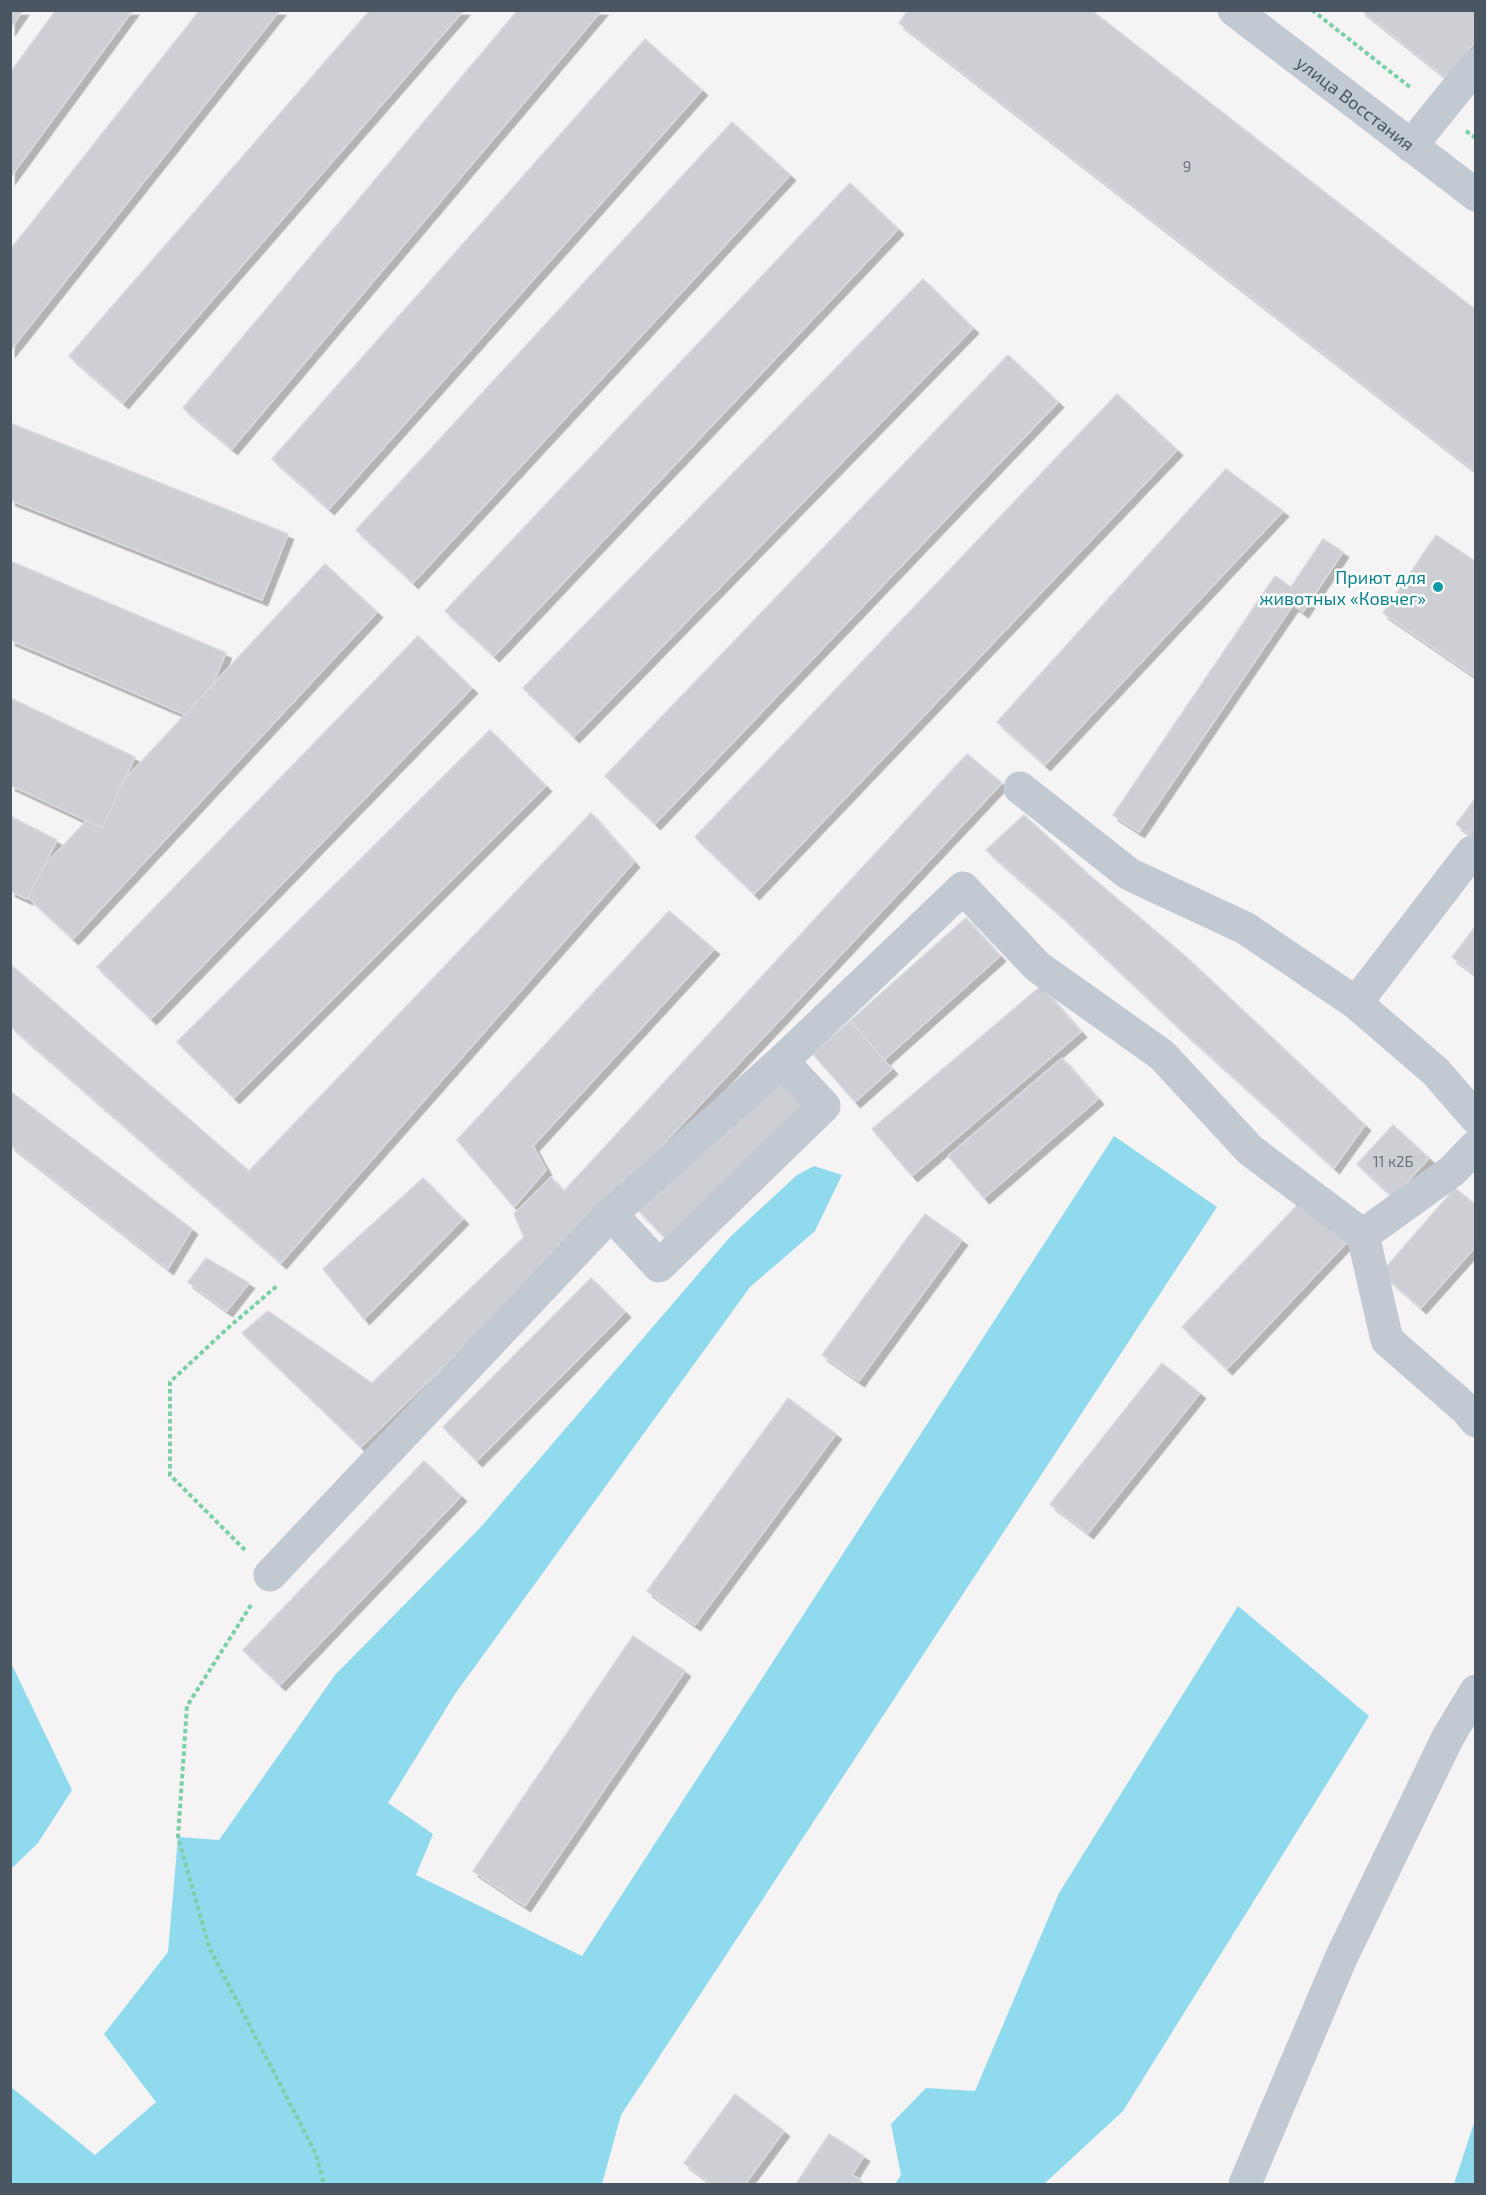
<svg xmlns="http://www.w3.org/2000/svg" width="1486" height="2195" font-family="'Exo 2',sans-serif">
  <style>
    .water { fill: #90daee }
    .building { fill: #cdcfd5; stroke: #d7d9de; stroke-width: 1.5; filter: url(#shadow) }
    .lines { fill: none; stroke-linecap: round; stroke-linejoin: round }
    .path { stroke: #7ad0a6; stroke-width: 4; stroke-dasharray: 4.5 3; stroke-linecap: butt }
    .minor { stroke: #c1cad2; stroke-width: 33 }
    .culture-dot { fill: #0f9aa8; stroke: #fff; stroke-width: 2 }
    .labels { text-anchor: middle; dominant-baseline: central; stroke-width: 5; stroke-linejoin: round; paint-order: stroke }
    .number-label { font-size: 15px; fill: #6b747e }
    .street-label { font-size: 18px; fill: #4a5661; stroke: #fff }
    .culture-label { font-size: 18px; fill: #0d838f; stroke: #fff; text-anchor: end }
  </style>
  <defs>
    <filter id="shadow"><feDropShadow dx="5.5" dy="5.5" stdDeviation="0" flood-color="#0004"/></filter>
  </defs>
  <rect width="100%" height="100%" fill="#f5f3f3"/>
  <g class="water">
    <polygon points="1114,1136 1217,1207 621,2115 602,2184 11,2184 11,2087 95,2155 156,2102 104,2034 168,1952 178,1837 219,1840 335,1675 480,1528 730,1237 797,1175 814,1166 842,1175 815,1231 750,1287 455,1694 388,1803 433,1834 416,1875 582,1956"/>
    <polygon points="1238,1606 1369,1716 1123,2111 1044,2184 895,2184 901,2175 891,2124 926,2088 975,2091 1059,1893"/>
    <polygon points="11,1663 72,1790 38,1843 11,1869"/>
    <polygon points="1475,2120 1475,2184 1454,2184"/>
  </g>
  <g class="building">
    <polygon points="10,10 23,10 10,29"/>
    <polygon points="56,10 133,10 10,178 10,73"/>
    <polygon points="200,10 280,10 10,351 10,250"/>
    <polygon points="370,10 464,10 123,403 69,356"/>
    <polygon points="518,10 602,10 232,449 183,408"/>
    <polygon points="908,10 1091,10 1476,310 1476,472 899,23"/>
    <polygon points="1361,10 1476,10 1476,41 1445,77"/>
    <polygon points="645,39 702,90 329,509 272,459"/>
    <polygon points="732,122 790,175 413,583 356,530"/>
    <polygon points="850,183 898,229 494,656 445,611"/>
    <polygon points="923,279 973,328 574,737 523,688"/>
    <polygon points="1008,355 1058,402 655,824 605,776"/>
    <polygon points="1117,394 1177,450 754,894 695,837"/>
    <polygon points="10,423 288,534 262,600 10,500"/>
    <polygon points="1226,469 1283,511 1045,765 997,722"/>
    <polygon points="1436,535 1476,562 1476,677 1383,613"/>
    <polygon points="1323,539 1343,552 1303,612 1293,605 1139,832 1113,815 1275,576 1291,587"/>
    <polygon points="10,561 226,653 198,720 10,640"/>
    <polygon points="325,564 377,612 73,939 21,891"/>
    <polygon points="418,636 472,688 151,1019 97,967"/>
    <polygon points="10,698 135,757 102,828 10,785"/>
    <polygon points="490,730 546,786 234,1098 177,1042"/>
    <polygon points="967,754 1002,783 579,1234 361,1447 242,1333 268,1311 372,1383 524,1237 514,1214 551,1177 564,1191"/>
    <polygon points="1476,798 1476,839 1456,824"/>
    <polygon points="591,813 634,862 281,1263 10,1026 10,964 249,1171"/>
    <polygon points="1024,815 1088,874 1184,955 1365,1125 1334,1168 1180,1029 1060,915 986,850"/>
    <polygon points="10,816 57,840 27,899 10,891"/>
    <polygon points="669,911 714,949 533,1146 546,1170 514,1207 457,1140"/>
    <polygon points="966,918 1000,956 884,1060 850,1021"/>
    <polygon points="1476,926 1476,975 1452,957"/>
    <polygon points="1041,986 1081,1032 912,1176 872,1129"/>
    <polygon points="850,1021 892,1069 855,1102 813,1054"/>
    <polygon points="1062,1058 1098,1099 984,1198 948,1156"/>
    <polygon points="774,1076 804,1107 666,1239 636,1208"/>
    <polygon points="10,1091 192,1229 168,1269 10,1145"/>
    <polygon points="1393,1125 1429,1158 1393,1197 1357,1164"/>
    <polygon points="423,1178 463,1219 364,1319 323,1269"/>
    <polygon points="1455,1188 1476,1205 1476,1246 1421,1308 1381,1273"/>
    <polygon points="1301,1201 1346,1243 1227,1369 1182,1327"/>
    <polygon points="925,1214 962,1240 859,1381 822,1355"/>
    <polygon points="206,1258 249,1283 227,1311 188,1282"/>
    <polygon points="591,1278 625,1312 477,1461 443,1427"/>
    <polygon points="1162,1363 1200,1393 1088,1533 1050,1504"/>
    <polygon points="788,1398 836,1434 695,1625 647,1591"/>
    <polygon points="424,1461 461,1496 280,1685 243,1650"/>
    <polygon points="633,1636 685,1671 525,1906 473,1871"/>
    <polygon points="735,2094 784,2131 745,2184 712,2184 684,2163"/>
    <polygon points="829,2134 864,2156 852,2175 861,2180 858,2184 796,2184"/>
  </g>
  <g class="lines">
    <g class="path">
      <polyline points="1312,10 1411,88"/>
      <polyline points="1466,131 1476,138"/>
      <polyline points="245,1550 170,1475 170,1382 229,1327 278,1285"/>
      <polyline points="251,1605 187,1706 178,1837 209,1947 316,2154 324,2184"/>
    </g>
    <g class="minor">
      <path id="s1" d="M1234 10 1476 195"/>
      <polyline points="1411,146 1476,65"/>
      <polyline points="1020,788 1129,874 1245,928 1356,1003 1435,1071 1476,1118"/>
      <polyline points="1356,1003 1472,852"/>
      <polyline points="782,1061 824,1106 659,1266 611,1214 782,1061 963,888 1038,967 1162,1055 1250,1150 1363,1235 1387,1340 1466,1409 1476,1421"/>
      <polyline points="1363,1235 1452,1171 1476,1146"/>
      <polyline points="270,1575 611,1214"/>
      <polyline points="1245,2184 1341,1958 1448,1737 1476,1691"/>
    </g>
  </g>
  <circle class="culture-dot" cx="1438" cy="587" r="6"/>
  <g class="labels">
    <g class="number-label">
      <text x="1187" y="166">9</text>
      <text x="1393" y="1161">11 к2Б</text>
    </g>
    <g class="street-label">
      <text stroke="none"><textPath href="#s1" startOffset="153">улица Восстания</textPath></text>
    </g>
    <g class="culture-label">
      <text x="1426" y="577">Приют для<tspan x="1426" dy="21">животных «Ковчег»</tspan></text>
    </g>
  </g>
  <rect width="1486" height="2195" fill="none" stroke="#4a5661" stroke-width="24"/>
</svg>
